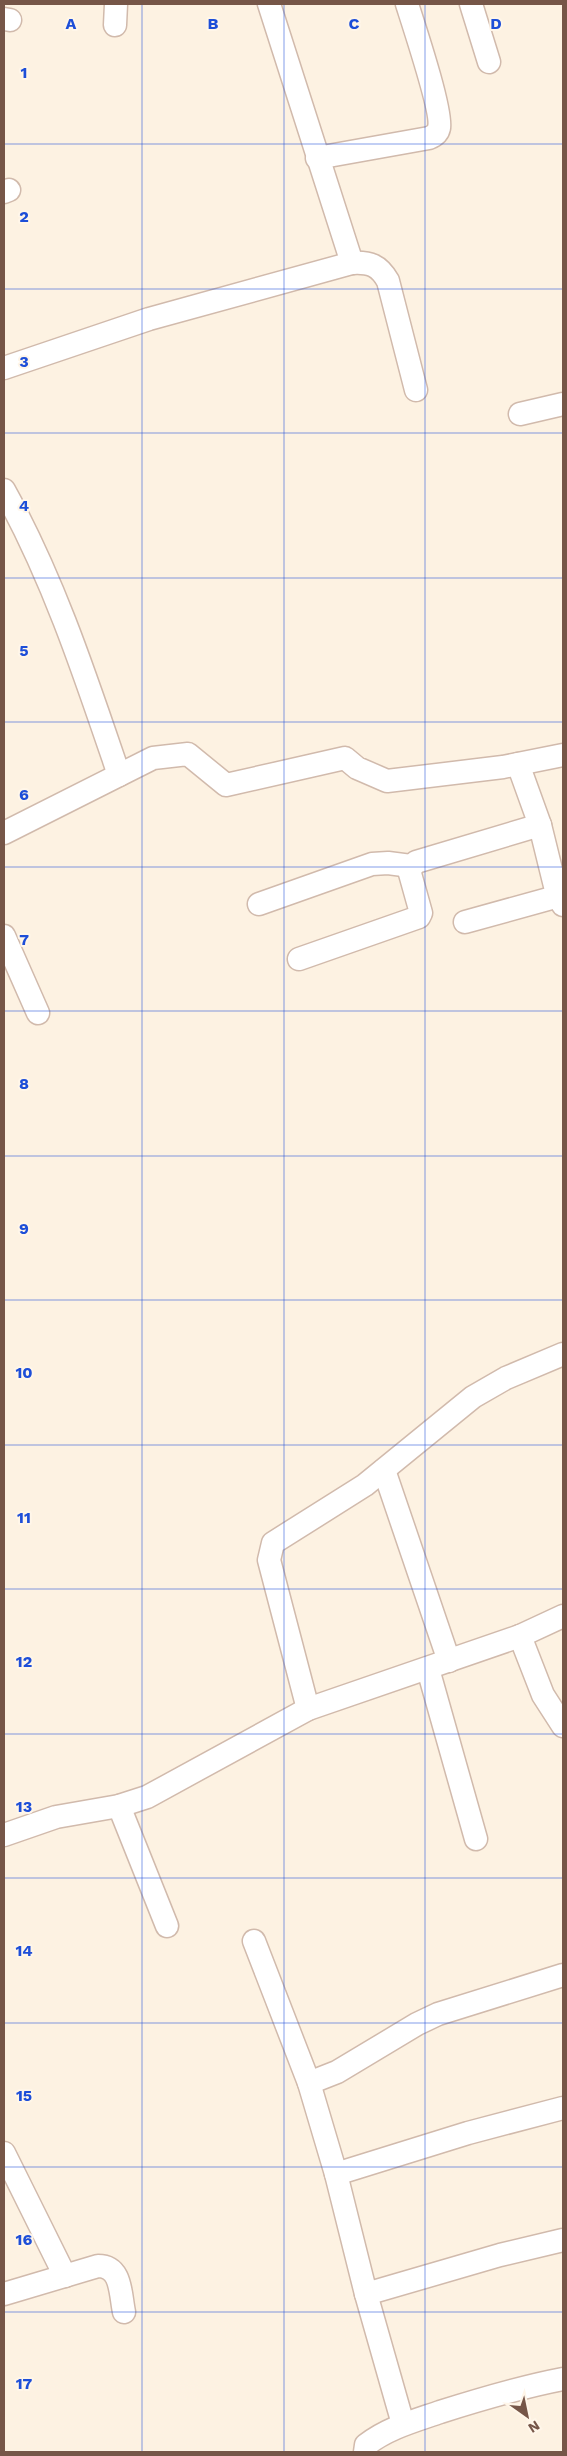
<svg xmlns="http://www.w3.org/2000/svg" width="567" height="2456" font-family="'Work Sans',sans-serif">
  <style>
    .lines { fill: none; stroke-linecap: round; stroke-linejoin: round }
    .minor-casing { stroke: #d1baac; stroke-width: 25 }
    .minor { stroke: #fff; stroke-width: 22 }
    .grid { fill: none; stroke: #1d4ed8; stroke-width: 1; stroke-opacity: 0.55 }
    .grid-label { font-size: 16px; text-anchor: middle; font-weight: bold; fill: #1d4ed8; stroke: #fff6e9; stroke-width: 4; stroke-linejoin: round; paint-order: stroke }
  </style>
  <rect width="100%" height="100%" fill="#fdf2e2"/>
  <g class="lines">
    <g class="minor-casing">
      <g id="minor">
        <polyline points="269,4 352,263"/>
        <polyline points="471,4 489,62"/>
        <polyline points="4,19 10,20"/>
        <polyline points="115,25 116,4"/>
        <path d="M317 158 429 138C434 136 438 133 439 128 443 113 413 23 407 4"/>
        <polyline points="4,192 9,190"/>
        <path d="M4 368 149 319 352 263C370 262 379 265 388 281L416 390"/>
        <polyline points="520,414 563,404"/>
        <path d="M4 490C54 580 86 678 119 775"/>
        <polyline points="518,764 540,825 556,890 563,905"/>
        <polyline points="4,833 153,758 188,754 226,785 345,758 357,768 387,781 503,767 563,755"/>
        <polyline points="259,904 372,864 388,863 411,866"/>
        <polyline points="465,922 559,896"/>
        <polyline points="4,936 38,1013"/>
        <polyline points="299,959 419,917 421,913 409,870 416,862 540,825"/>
        <polyline points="384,1470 449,1661"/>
        <polyline points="520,1636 543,1695 563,1726"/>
        <polyline points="428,1669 476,1839"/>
        <polyline points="308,1709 269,1560 273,1543 365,1485 473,1397 506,1378 563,1354"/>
        <polyline points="119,1806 167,1926"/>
        <polyline points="4,1835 56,1817 119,1806 147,1797 308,1709 520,1636 563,1616"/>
        <polyline points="254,1941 309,2083 336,2174 366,2294 403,2424"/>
        <polyline points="309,2083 337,2072 417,2024 438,2014 563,1975"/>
        <polyline points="4,2153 65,2276"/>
        <polyline points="336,2174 468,2133 563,2108"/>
        <path d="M4 2294 98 2266C122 2266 120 2293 124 2312"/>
        <polyline points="366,2294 500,2255 563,2240"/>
        <path d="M365 2452 366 2445C388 2428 414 2421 440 2412 481 2399 521 2387 563 2379"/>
      </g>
    </g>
    <use href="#minor" class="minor"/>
  </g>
  <path class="grid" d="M142 4V2452M284 4V2452M425 4V2452M4 144H563M4 289H563M4 433H563M4 578H563M4 722H563M4 867H563M4 1011H563M4 1156H563M4 1300H563M4 1445H563M4 1589H563M4 1734H563M4 1878H563M4 2023H563M4 2167H563M4 2312H563"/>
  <g class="grid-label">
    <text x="71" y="29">A</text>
    <text x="213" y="29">B</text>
    <text x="354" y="29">C</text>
    <text x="496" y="29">D</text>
    <text x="24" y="78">1</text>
    <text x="24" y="222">2</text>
    <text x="24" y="367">3</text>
    <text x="24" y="511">4</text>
    <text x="24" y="656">5</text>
    <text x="24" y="800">6</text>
    <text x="24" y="945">7</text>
    <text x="24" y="1089">8</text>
    <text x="24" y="1234">9</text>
    <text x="24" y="1378">10</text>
    <text x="24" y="1523">11</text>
    <text x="24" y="1667">12</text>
    <text x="24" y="1812">13</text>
    <text x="24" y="1956">14</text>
    <text x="24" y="2101">15</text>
    <text x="24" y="2245">16</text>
    <text x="24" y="2389">17</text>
  </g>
  <rect width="567" height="2456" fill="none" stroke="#765648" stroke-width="10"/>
  <g transform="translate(527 2416) rotate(147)" stroke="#fff6e9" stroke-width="4" paint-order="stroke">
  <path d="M0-4L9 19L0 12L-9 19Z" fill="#765648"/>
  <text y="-8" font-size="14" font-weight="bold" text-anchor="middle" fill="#765648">N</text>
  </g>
</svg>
